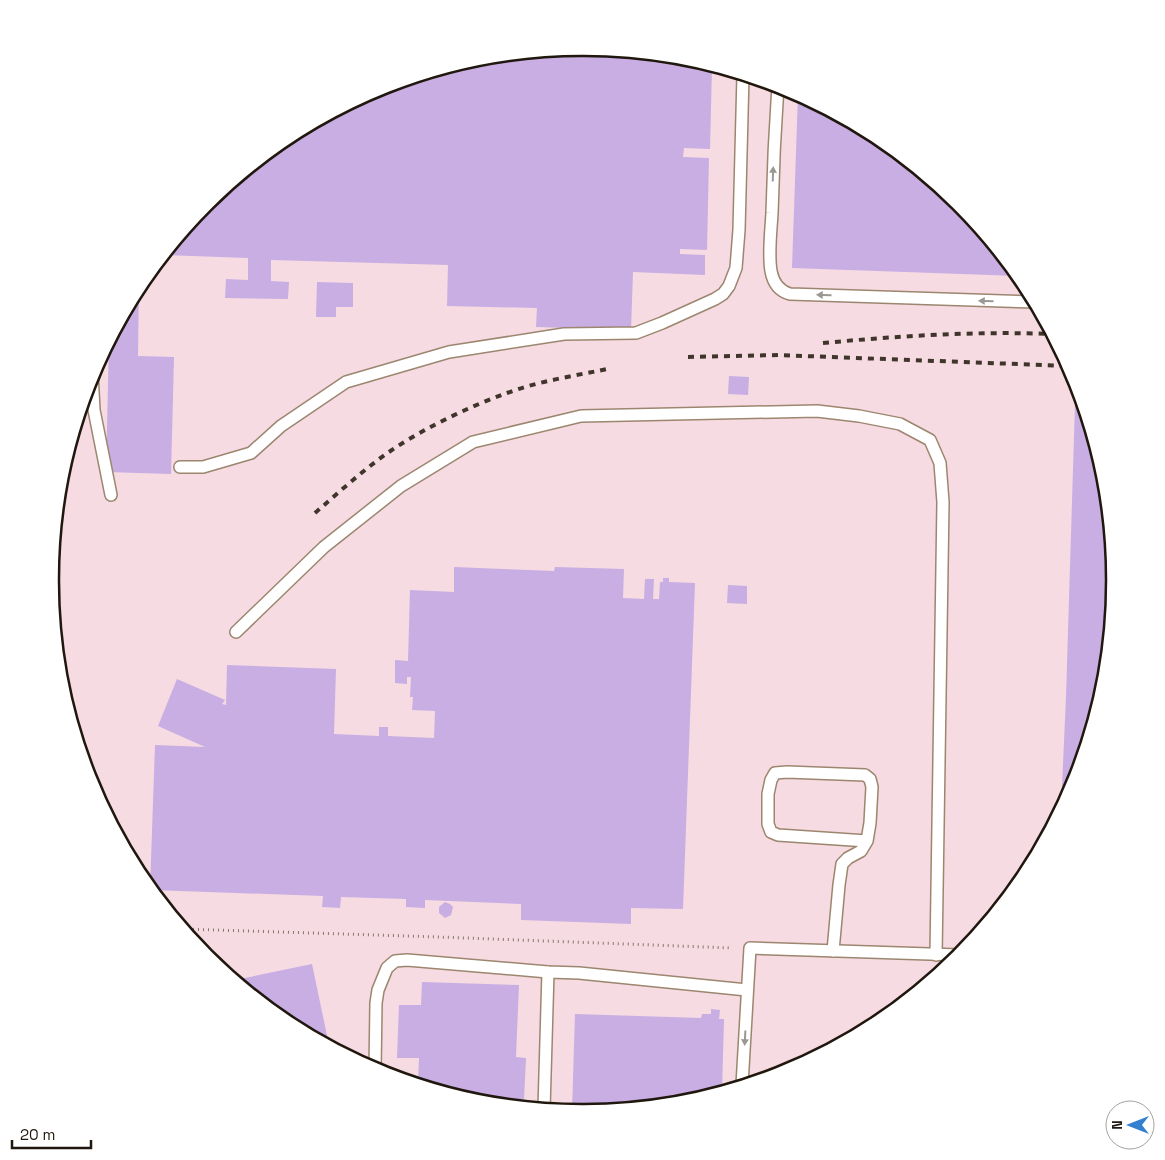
<svg xmlns="http://www.w3.org/2000/svg" width="1165" height="1160" font-family="'Space Grotesk',sans-serif">
  <style>
    .industrial { fill: #f6dbe2 }
    .building { fill: #c8aee3 }
    .lines { fill: none; stroke-linecap: round; stroke-linejoin: round }
    .lane-casing { stroke: #9c866f; stroke-width: 14 }
    .path { stroke: #857769; stroke-width: 3; stroke-dasharray: 1 4; stroke-linecap: butt }
    .lane { stroke: #fff; stroke-width: 11 }
    .rail { stroke: #40352b; stroke-width: 4; stroke-dasharray: 6 6; stroke-linecap: butt }
    .oneway { fill: #9b9793 }
    .rim { fill: none; stroke: #20170e; stroke-width: 2.5 }
  </style>
  <rect width="100%" height="100%" fill="#fde9d6"/>
  <circle class="industrial" cx="582" cy="580" r="531"/>
  <g class="building">
    <polygon points="583,48 687,58 712,66 710,149 684,148 683,157 709,158 707,250 680,249 680,254 705,255 705,275 633,272 631,330 536,327 537,308 447,306 448,265 271,260 271,281 289,282 288,299 225,298 226,279 248,280 248,258 164,255 206,203 287,137 379,88 479,58"/>
    <polygon points="798,94 879,137 959,204 1019,276 792,268"/>
    <polygon points="317,282 353,283 353,307 336,307 336,317 316,317"/>
    <polygon points="139,285 138,356 174,357 171,474 106,472 109,341"/>
    <polygon points="729,376 749,377 748,395 728,394"/>
    <polygon points="1075,404 1083,404 1105,476 1115,580 1105,684 1074,784 1061,809 1066,697"/>
    <polygon points="454,567 554,571 555,567 624,569 623,598 644,599 645,579 654,579 653,599 659,599 660,582 663,582 663,578 669,578 669,582 695,583 683,909 631,908 631,924 521,920 521,904 425,900 425,908 406,907 406,899 341,897 340,908 322,907 323,896 152,890 150,889 155,745 205,747 158,726 177,679 225,700 222,704 226,705 227,665 336,669 334,734 379,736 379,727 388,727 388,736 434,738 435,711 412,710 413,697 410,697 411,677 407,677 407,684 395,683 395,660 408,661 410,590 454,592"/>
    <polygon points="728,585 747,586 747,604 727,603"/>
    <polygon points="445,902 450,904 453,907 451,915 445,918 439,913 439,907"/>
    <polygon points="312,964 329,1045 286,1023 235,980"/>
    <polygon points="422,982 519,985 516,1057 526,1058 524,1099 515,1099 515,1106 478,1102 418,1084 419,1058 397,1058 399,1005 421,1005"/>
    <polygon points="711,1009 720,1010 719,1019 724,1019 722,1092 686,1102 582,1112 572,1111 575,1014 701,1018 702,1014 711,1014"/>
  </g>
  <g class="lines">
    <g class="lane-casing">
      <g id="lane">
        <path d="M778 85C775 128 773 171 772 213 771 231 768 254 771 271 773 282 779 291 790 294L1035 302"/>
        <polyline points="92,374 94,410 111,495"/>
        <polyline points="180,467 203,467 251,453 281,426 346,382 449,352 564,334 636,333 662,323 715,299 723,294 729,286 736,268 739,230 743,75"/>
        <polyline points="236,632 324,547 401,486 473,442 581,416 817,411 859,416 900,424 930,440 940,463 943,502 936,955"/>
        <polyline points="833,951 839,885 842,864 848,858 861,851 867,841 870,823 872,787 870,779 865,775 787,772 775,773 771,780 768,794 768,824 771,832 778,835 867,841"/>
        <polyline points="375,1070 376,1003 378,990 387,968 395,961 407,960 548,972 579,973 747,990"/>
        <polyline points="742,1085 750,948 960,955"/>
        <polyline points="544,1109 548,972"/>
      </g>
    </g>
    <polyline class="path" points="183,929 439,937 732,948"/>
    <use href="#lane" class="lane"/>
    <g class="rail">
      <path d="M823 343C899 336 975 331 1052 334"/>
      <polyline points="688,357 778,355 1069,366"/>
      <path d="M315 513C338 493 361 472 386 454 422 429 466 408 507 393 539 381 574 376 607 369"/>
    </g>
  </g>
  <defs><path id="oneway-solid" d="M-6-.8H1V-3.2L6.5 0L1 3.2V.8H-6Z" transform="scale(1.25)"/></defs>
  <g class="oneway">
    <use href="#oneway-solid" transform="translate(773 174) rotate(-88)"/>
    <use href="#oneway-solid" transform="translate(824 295) rotate(-178)"/>
    <use href="#oneway-solid" transform="translate(986 301) rotate(-179)"/>
    <use href="#oneway-solid" transform="translate(745 1038) rotate(93)"/>
  </g>
  <path d="M0 0H1165V1160H0ZM582 56H583A523 523 0 0 1 1106 579V581A523 523 0 0 1 583 1104H582A523 523 0 0 1 59 581V579A523 523 0 0 1 582 56Z" fill="#fff" fill-rule="evenodd"/>
  <path class="rim" d="M582 56H583A523 523 0 0 1 1106 579V581A523 523 0 0 1 583 1104H582A523 523 0 0 1 59 581V579A523 523 0 0 1 582 56Z"/>
  <g transform="translate(1130 1125) rotate(270)"><circle r="24" fill="#ffffff" stroke="#a6a29f"/>
  <path d="M0-4L9 19L0 12L-9 19Z" fill="#3380d0"/>
  <text y="-8" font-size="14" font-weight="bold" text-anchor="middle" fill="#20170e">N</text>
  </g>
  <path d="M12 1140v8h79v-8" fill="none" stroke="#20170e" stroke-width="2.5"/>
  <text x="20" y="1140" font-size="15" fill="#20170e" stroke="#ffffff" stroke-width="4" paint-order="stroke">20 m</text>
</svg>
